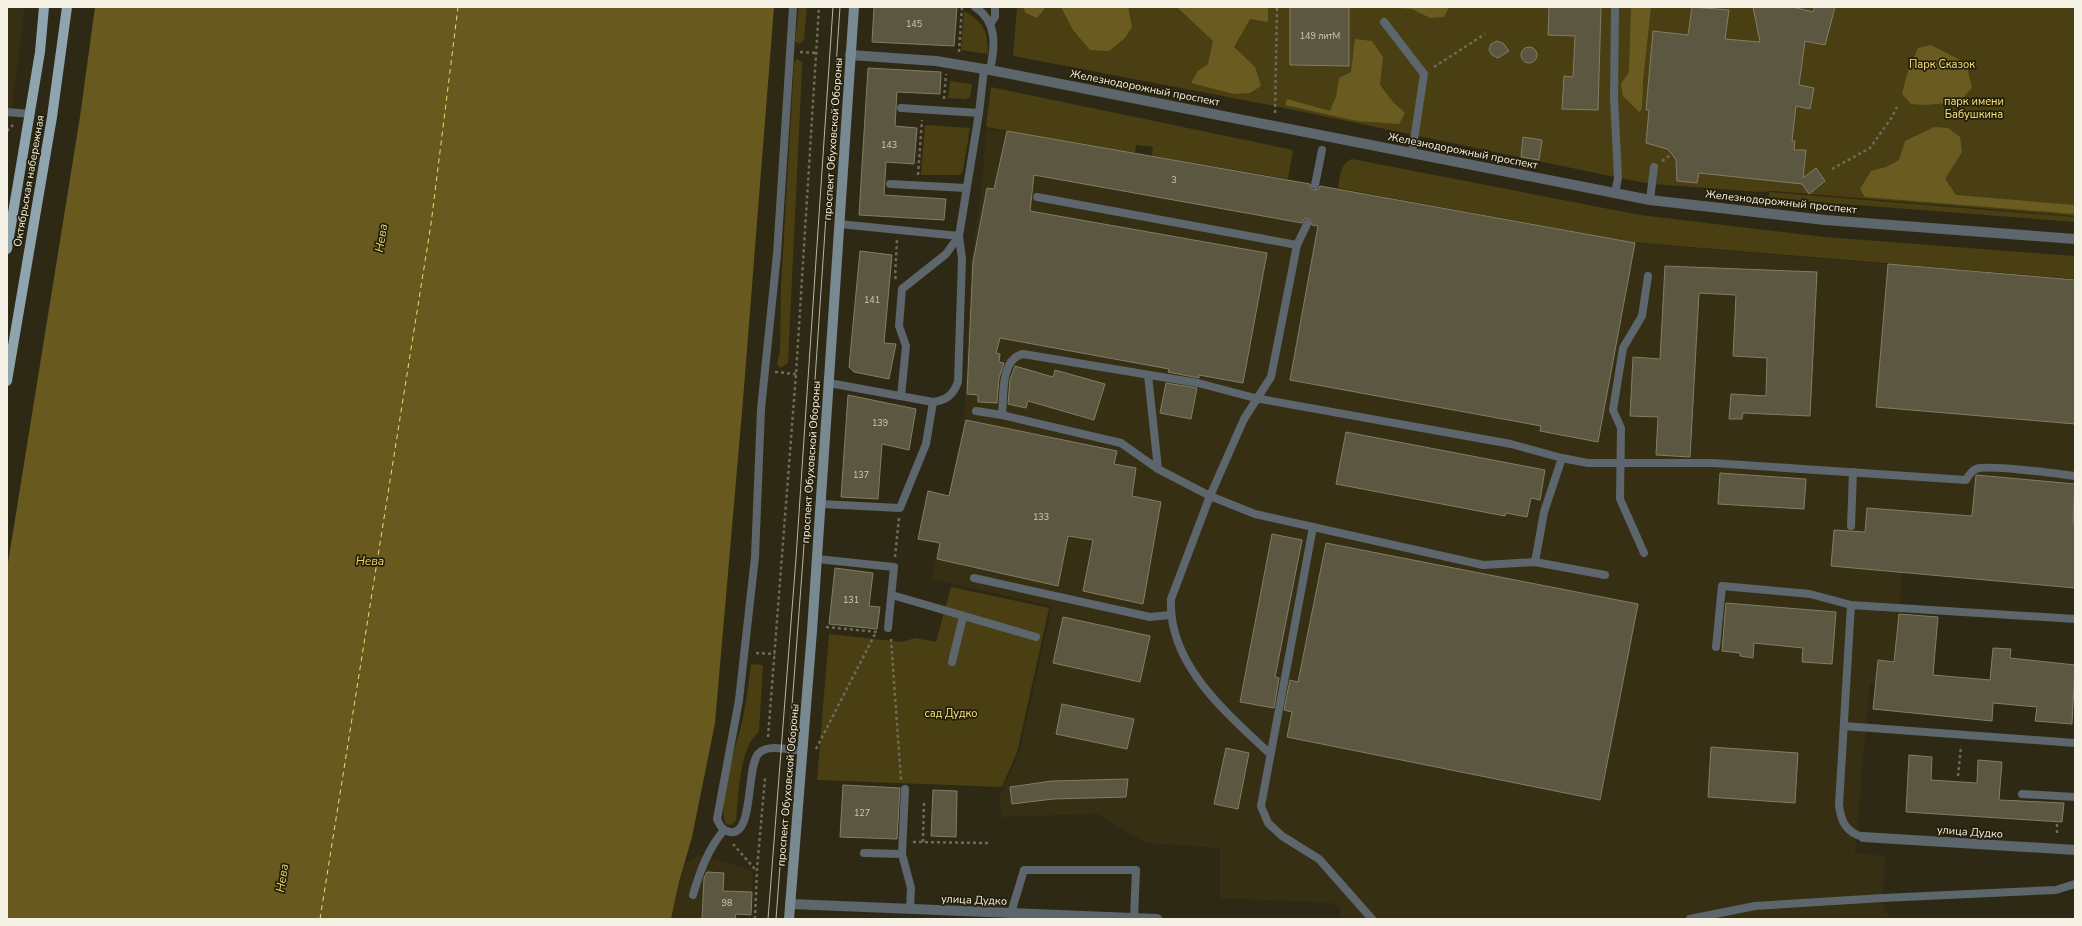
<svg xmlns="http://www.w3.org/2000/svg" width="2082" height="926" font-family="'Nunito Sans',sans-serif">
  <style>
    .built { fill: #362f13 }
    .green { fill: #493f13 }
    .forest { fill: #6a5c21 }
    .water { fill: #685a1f }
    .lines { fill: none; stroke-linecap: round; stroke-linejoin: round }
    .ferry { stroke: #f2d86e; stroke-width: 1; stroke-dasharray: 5 4; stroke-linecap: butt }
    .building { fill: #5c5741; stroke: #827d65 }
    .path { stroke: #6f6b59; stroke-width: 2.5; stroke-dasharray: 3 3; stroke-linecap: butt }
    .lane { stroke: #5c666c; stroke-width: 8 }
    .street { stroke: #5c666c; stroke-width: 10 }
    .secondary { stroke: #788992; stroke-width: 10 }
    .primary { stroke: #8ea4af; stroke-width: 10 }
    .tram { stroke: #b9b6a6; stroke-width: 1 }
    .labels { text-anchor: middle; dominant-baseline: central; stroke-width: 3.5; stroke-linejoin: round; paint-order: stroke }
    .number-label { font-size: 9px; fill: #cecabb }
    .park-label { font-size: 11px; fill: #fde479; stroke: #241f0a }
    .street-label { font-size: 11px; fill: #f4f1e4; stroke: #241f0a }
    .water-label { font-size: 12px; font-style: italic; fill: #f2d86e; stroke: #241f0a }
  </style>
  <rect width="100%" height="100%" fill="#2e2914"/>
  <g class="built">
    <polygon points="7,7 25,7 13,101 7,129"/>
    <polygon points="986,128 1635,243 2075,280 2075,588 1903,572 1894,662 1878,660 1875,684 1870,683 1855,853 1885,856 1883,898 1884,909 1888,914 1888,919 1340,919 1340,908 1333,903 1220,898 1220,848 1145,843 1097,814 1001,817 1000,795 1019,754 1052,606 931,579 964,420 971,261 982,187"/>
    <polygon points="698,856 707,856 753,871 751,915 736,914 735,919 671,919 685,863"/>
  </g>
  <g class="green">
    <polygon points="799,7 807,7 804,40 799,44 795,41"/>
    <polygon points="1017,7 2075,7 2075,216 1773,191 1759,192 1652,184 1629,180 1275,106 1013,56"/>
    <path d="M964 11C983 22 988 30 988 54L961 50Z"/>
    <polygon points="797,59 802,62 802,69 788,363 780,368 777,364 780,351 781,287 794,63"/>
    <polygon points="950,81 972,84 970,97 965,99 948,98"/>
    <polygon points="991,87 1293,150 1288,179 1152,156 1153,147 1136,145 1135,153 986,127"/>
    <polygon points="925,125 970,128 963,171 960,175 921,175"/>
    <path d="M1352 159 1640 215 1825 237 2075 256V279L1630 242 1338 188C1340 177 1340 163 1352 159Z"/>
    <polygon points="1769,192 2075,217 2075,222 1830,203 1769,197"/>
    <polygon points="951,587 1049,608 1017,752 1002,787 817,780 829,634 902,642 915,638 936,642"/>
    <path d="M751 664 763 665 759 732C739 747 739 794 736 819L735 822 731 825 726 824C715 805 740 736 744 713 747 697 749 680 751 664Z"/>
  </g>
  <g class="forest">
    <polygon points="1023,7 1046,7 1037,18 1026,13"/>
    <polygon points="1061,7 1128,7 1132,27 1125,38 1109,51 1090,50 1073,30"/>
    <polygon points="1177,7 1268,7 1268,22 1250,19 1234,47 1255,67 1261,86 1250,93 1234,94 1191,83 1198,71 1208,64 1213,41"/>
    <polygon points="1381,7 1449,7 1444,17 1430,18 1412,9"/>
    <polygon points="1631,7 1651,7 1643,81 1642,109 1639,112 1623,96 1621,84 1629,72"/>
    <polygon points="1355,39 1372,41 1383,57 1380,85 1393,102 1405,113 1399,124 1357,121 1285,105 1287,99 1330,111 1336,97 1339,78 1351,72"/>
    <polygon points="1931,45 1966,63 1972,88 1959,102 1925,105 1911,104 1902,94 1907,74 1918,48"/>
    <polygon points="1934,127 1948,128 1960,137 1962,152 1945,179 1956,195 2075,205 2075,214 1865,197 1860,189 1871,171 1886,167 1899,160 1905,141"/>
  </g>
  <polygon class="water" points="95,7 774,7 743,400 715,723 692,837 679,882 671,919 7,919 7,569 80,117"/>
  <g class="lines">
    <polyline class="ferry" points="320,919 431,224 458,7"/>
  </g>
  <g class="building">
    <polygon points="874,7 957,7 954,46 872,42"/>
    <polygon points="1290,7 1349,7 1349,66 1290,65"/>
    <polygon points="1549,7 1601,7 1598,110 1562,109 1564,76 1573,77 1575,36 1548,35"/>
    <polygon points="1692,7 1729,10 1725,39 1760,42 1753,7 1793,7 1813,12 1815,7 1835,7 1825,45 1805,41 1799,85 1814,88 1810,109 1796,106 1792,141 1795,141 1794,150 1806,150 1803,178 1816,168 1825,181 1809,194 1802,184 1699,173 1697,183 1677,181 1676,160 1672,154 1667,149 1646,143 1649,110 1646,110 1653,31 1688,35"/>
    <polygon points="1497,41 1503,43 1509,51 1498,58 1492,55 1489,50 1491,44"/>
    <circle cx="1529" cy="55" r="8"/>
    <polygon points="868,68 941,72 940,94 897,92 895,126 917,128 914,164 886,162 884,195 946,199 944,220 859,215"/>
    <polygon points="1007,131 1310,184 1311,189 1314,190 1319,189 1320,186 1635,243 1598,442 1540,431 1541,426 1290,380 1318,226 1312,225 1309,219 1304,219 1302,223 1034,175 1030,211 1267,253 1243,383 1199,375 1199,378 1168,372 1169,369 1000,338 996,353 1000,354 999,362 1004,363 999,378 997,403 978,402 978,395 967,394 973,262 987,188 994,189"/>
    <polygon points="1523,137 1542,140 1539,160 1521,157"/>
    <polygon points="860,251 892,255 884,343 896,344 889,379 854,372 849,367"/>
    <polygon points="1888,264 2075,280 2075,424 1876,407"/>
    <polygon points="1665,266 1817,272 1810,416 1743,413 1742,419 1729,419 1731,394 1766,396 1767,358 1733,356 1736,295 1699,293 1690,457 1656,455 1658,417 1630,416 1633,357 1660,359"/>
    <polygon points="1015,366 1053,377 1055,370 1105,384 1094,420 1028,401 1026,408 1008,404 1010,380"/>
    <polygon points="1166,383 1197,388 1191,419 1160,413"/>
    <polygon points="848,395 916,409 909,450 882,444 878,499 841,497"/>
    <polygon points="966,420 1117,451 1114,464 1136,468 1132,496 1161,502 1143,604 1083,591 1093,540 1068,536 1058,586 937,559 940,543 918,539 928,491 949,496"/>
    <polygon points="1346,432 1545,470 1540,500 1531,498 1527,517 1506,513 1505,516 1336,484"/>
    <polygon points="1720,473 1806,479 1804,509 1718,504"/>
    <polygon points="1976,475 2075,484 2073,523 2075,523 2075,588 1831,566 1834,530 1865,532 1867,508 1972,516"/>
    <polygon points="1272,534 1302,540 1275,677 1279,678 1274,708 1240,702"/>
    <polygon points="1326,543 1638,604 1600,800 1287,737 1292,712 1284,710 1290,680 1298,682"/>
    <polygon points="835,568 873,573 869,606 880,607 877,629 829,624"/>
    <polygon points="1726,603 1836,612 1832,664 1802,662 1803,648 1754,643 1753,658 1740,656 1740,653 1722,651"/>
    <polygon points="1899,614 1938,617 1933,675 1990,680 1993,648 2011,649 2010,658 2075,665 2072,724 2035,721 2037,707 1993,703 1992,721 1873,709 1878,660 1894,662"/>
    <polygon points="1063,617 1150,636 1140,682 1053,663"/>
    <polygon points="1062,704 1134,719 1127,749 1056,734"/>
    <polygon points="1711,747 1798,753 1795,803 1708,797"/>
    <polygon points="1226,748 1249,753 1238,809 1214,804"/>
    <polygon points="1909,755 1932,757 1931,780 1977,783 1978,760 2002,762 1999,800 2064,803 2062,822 1906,812"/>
    <polygon points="1128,779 1126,797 1053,799 1012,804 1010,787 1052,781"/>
    <polygon points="843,785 900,788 897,839 840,837"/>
    <polygon points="933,790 957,791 956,837 931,836"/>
    <polygon points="707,872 724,873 723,891 752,892 751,915 736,914 735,919 702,919 704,878"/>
  </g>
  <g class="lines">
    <g class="path">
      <polyline points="800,52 816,53"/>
      <polyline points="959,52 962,7"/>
      <polyline points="1434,67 1485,34"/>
      <polyline points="944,99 946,74"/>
      <polyline points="1275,113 1277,7"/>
      <polyline points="7,131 13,125"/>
      <polyline points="1662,161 1672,154"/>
      <polyline points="1832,169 1870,148 1892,117 1897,107"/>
      <polyline points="918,175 922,120"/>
      <polyline points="896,279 895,276 897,240"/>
      <polyline points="775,372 796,374"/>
      <polyline points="895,557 899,518"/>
      <polyline points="826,627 878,632"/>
      <polyline points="891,639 901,780"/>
      <polyline points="756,653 775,654"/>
      <polyline points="768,737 796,374 819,7"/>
      <polyline points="816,749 876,632"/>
      <polyline points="1958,776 1961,746"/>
      <polyline points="2057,833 2057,822"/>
      <polyline points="913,842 988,843"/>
      <polyline points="923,842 924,801"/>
      <polyline points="733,844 754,868 757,869"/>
      <polyline points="755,919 757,869 765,778"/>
    </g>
    <g class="lane">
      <path d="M793 7 777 254 761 409 755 557 739 700 717 819C720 826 722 830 730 832 754 836 746 769 758 754 767 743 790 750 803 751"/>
      <path d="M975 7C998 22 995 47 990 70"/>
      <polyline points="1384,22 1424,74 1412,153"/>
      <polyline points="990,24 995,17 995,7"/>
      <polyline points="901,108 979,113"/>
      <polyline points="7,112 30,114"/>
      <polyline points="890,184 966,188"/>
      <polyline points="1315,185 1322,150"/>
      <polyline points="1615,193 1618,178 1614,98 1615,7"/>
      <path d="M1037 197 1297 245 1271 377 1244 419 1210 496 1171 599C1168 665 1227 713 1270 754"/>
      <polyline points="1650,200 1654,167"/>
      <polyline points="839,224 959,236 946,254 902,289 899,326 906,346 901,396"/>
      <polyline points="1297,245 1307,224"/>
      <polyline points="1148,375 1158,469"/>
      <path d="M829 383 933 402C947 400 953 395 958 382L962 259 959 236 979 113 984 69"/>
      <polyline points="976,411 1002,415 1121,443 1158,469 1210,496 1255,514 1483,565 1535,562 1605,575"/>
      <path d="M1002 415C1004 396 1000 359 1023 354L1198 383 1255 398 1511 444 1562 458 1588 463H1713L1966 480C1969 475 1971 471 1976 469 1988 464 2058 474 2075 476"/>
      <polyline points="821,504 900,508 926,444 933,402"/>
      <polyline points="1851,526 1853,472"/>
      <polyline points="1313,527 1261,806 1268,823 1282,836 1319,859 1372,919"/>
      <polyline points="1644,553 1620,499 1621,428 1613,410 1623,348 1642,316 1648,276"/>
      <polyline points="817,559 894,567 888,628"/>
      <polyline points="1535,562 1544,512 1562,458"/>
      <polyline points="974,578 1150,617 1170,615"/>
      <polyline points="892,595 1036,637"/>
      <polyline points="1716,647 1722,586 1810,594 1851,605"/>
      <polyline points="952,662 963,617"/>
      <polyline points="1844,726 2075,743"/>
      <polyline points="2022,794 2075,797"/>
      <path d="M1863 837C1846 832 1841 822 1839 805L1851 605 2075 619"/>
      <polyline points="864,853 902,854 911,888 910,909"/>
      <polyline points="902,854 905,789"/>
      <path d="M693 895C700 871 708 849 724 830"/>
      <polyline points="1011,913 1024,870 1136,870 1134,918"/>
      <polyline points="1690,919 1755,906 1883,898 2056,890 2075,884"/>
    </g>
    <g class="street">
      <polyline points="850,55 936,61 990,70 1650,200 1825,220 2075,239"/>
      <polyline points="1863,837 2075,850"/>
      <polyline points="790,904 1157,919"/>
    </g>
    <polyline class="secondary" points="789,919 812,631 854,7"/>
    <g class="primary">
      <polyline points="7,249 40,52 44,7"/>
      <polyline points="7,381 52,117 67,7"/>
    </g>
    <g class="tram">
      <polyline points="768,919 796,558 833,7"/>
      <polyline points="776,919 803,559 840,7"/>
    </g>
  </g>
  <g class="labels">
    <g class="number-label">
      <text x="914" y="24">145</text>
      <text x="1320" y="36">149 литМ</text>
      <text x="889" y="145">143</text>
      <text x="1174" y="180">3</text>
      <text x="872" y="300">141</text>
      <text x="880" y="423">139</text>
      <text x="861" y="475">137</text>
      <text x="1041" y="517">133</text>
      <text x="851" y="600">131</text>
      <text x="862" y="813">127</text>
      <text x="727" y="903">98</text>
    </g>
    <g class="park-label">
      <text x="1942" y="64">Парк Сказок</text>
      <text x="1974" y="101">парк имени<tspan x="1974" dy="13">Бабушкина</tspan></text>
      <text x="951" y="713">сад Дудко</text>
    </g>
    <g class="street-label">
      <text transform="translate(1145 88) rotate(11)">Железнодорожный проспект</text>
      <text transform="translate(833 139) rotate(-86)">проспект Обуховской Обороны</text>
      <text transform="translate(1463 151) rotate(11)">Железнодорожный проспект</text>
      <text transform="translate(29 181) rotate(-80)">Октябрьская набережная</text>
      <text transform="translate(1781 202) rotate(6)">Железнодорожный проспект</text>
      <text transform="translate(811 462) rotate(-86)">проспект Обуховской Обороны</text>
      <text transform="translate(788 785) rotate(-85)">проспект Обуховской Обороны</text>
      <text transform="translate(1970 832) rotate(4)">улица Дудко</text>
      <text transform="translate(974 900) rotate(2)">улица Дудко</text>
    </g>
    <g class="water-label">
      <text transform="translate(381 238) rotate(-81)">Нева</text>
      <text x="370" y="561">Нева</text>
      <text transform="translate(282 878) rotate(-81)">Нева</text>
    </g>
  </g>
  <rect width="2082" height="926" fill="none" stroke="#f4f1e4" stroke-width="16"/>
</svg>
